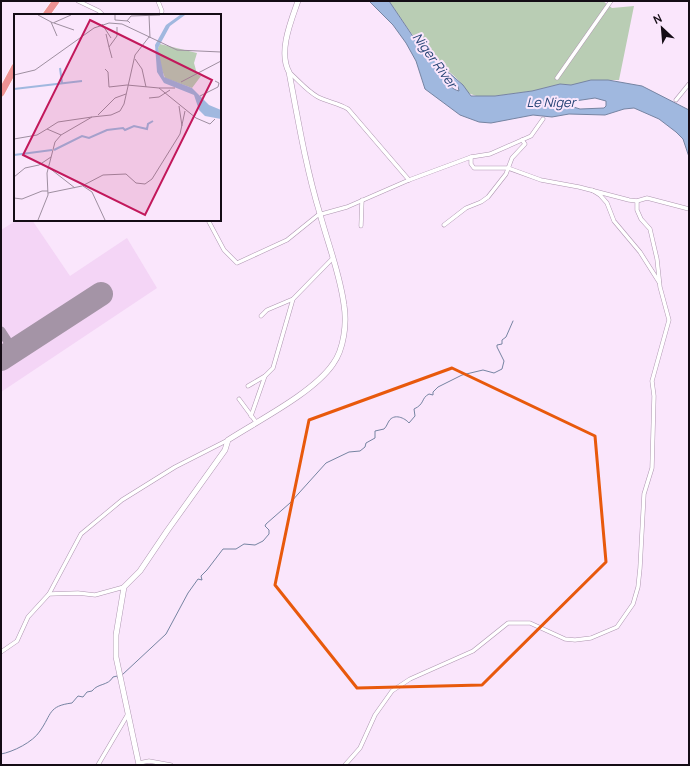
<svg xmlns="http://www.w3.org/2000/svg" width="690" height="766" font-family="Manrope,sans-serif">
  <style>
    .built { fill: #f4d5f6 }
    .green { fill: #b9cdb4 }
    .water { fill: #a0b8df; stroke: #7684a2; fill-rule: evenodd }
    .lines { fill: none; stroke-linecap: round; stroke-linejoin: round }
    .stream { stroke: #7684a2; stroke-width: 1 }
    .taxiway { stroke: #a494a6; stroke-width: 9 }
    .runway { stroke: #a494a6; stroke-width: 24 }
    .street-casing { stroke: #ae96b0; stroke-width: 4.5 }
    .secondary-casing { stroke: #ae96b0; stroke-width: 6 }
    .highway-casing { stroke: #fff; stroke-width: 8 }
    .street { stroke: #fff; stroke-width: 3.5 }
    .secondary { stroke: #fff; stroke-width: 5 }
    .highway { stroke: #ed9193; stroke-width: 7 }
    .marked { fill: none; stroke: #e8590c; stroke-width: 3; stroke-linejoin: round }
    .labels { text-anchor: middle; dominant-baseline: central; stroke-width: 4; stroke-linejoin: round; paint-order: stroke }
    .water-label { font-size: 13px; font-style: italic; fill: #264475; stroke: #fae6fc }
    .inset-river { fill: none; stroke: #a0b8df; stroke-width: 2 }
    .inset-road { fill: none; stroke: #9e8fa0; stroke-width: 1 }
    .view { fill: #c2185b; fill-opacity: 0.15; stroke: #c2185b; stroke-width: 2 }
    .inset-edge { fill: none; stroke: #140c15; stroke-width: 2 }
  </style>
  <rect width="100%" height="100%" fill="#fae6fc"/>
  <polygon class="built" points="17,220 32,220 70,276 127,238 157,288 1,392 1,230"/>
  <path class="green" d="M389 1H603L612 8 634 6 619 80H591L584 83 571 85 560 84 532 91 495 96 479 97 468 93C459 76 439 65 426 51 412 36 401 18 389 1Z"/>
  <path class="water" d="M369 1H389L412 35 439 64 463 85 471 96H495L532 91 560 84 571 85 591 80H608L642 86 689 110V157L683 139 676 132 659 119 634 108 624 109 605 115 569 114 552 117 533 115 491 123 479 122 460 115 425 89 416 61 406 43 393 25ZM443 73 458 86 459 91C453 90 443 81 441 75ZM595 98 606 101V106L604 108 580 109 567 105 575 101Z"/>
  <g class="lines">
    <g class="stream">
      <path d="M122 675 166 634 188 593 198 579 202 580 201 576 207 570 223 549H236L244 544 255 545 263 541 269 534V530L265 526 266 524 290 503 326 463 349 452 360 451 365 447 366 443 375 438V431L384 429C387 426 387 424 389 421 394 413 405 418 409 423L415 416 414 409C425 404 421 398 429 394L433 395V392L438 387 462 375 483 370 494 373 502 369 504 361 497 347V345L502 344V340L506 337 513 321"/>
      <path d="M1 754C13 752 33 742 40 731 52 714 48 706 72 703L78 696 83 697 87 692 92 691C98 683 108 686 113 677L117 676 118 678"/>
    </g>
    <polyline class="taxiway" points="1,331 14,351"/>
    <polyline class="runway" points="1,359 101,294"/>
    <g class="street-casing">
      <g id="street">
        <polyline points="78,1 99,11 103,15"/>
        <polyline points="158,1 162,11 161,15"/>
        <path d="M289 72C299 81 307 91 318 97 328 102 338 103 348 109L409 180"/>
        <polyline points="557,78 611,1"/>
        <polyline points="676,100 689,84"/>
        <polyline points="471,157 490,154 531,136 543,119"/>
        <polyline points="592,190 600,195 607,203 614,221 640,252 659,282"/>
        <polyline points="208,220 224,250 237,263 287,240 318,215 347,207 409,180 471,157 471,164 474,168 508,168 541,180 579,187 629,200 637,201 647,198 689,209"/>
        <polyline points="444,225 466,208 481,202 488,197 506,174 512,158 525,144 522,140"/>
        <polyline points="361,226 362,200"/>
        <polyline points="261,316 267,310 293,299"/>
        <polyline points="248,386 265,376 273,368 293,299 333,258"/>
        <polyline points="239,399 256,422"/>
        <polyline points="251,416 265,376"/>
        <polyline points="49,594 81,534 122,500 175,467 228,440"/>
        <polyline points="1,652 17,641 28,617 49,594 78,593 95,595 124,587"/>
        <polyline points="139,763 149,761 171,765"/>
        <polyline points="98,765 128,714"/>
        <polyline points="345,765 360,748 375,715 392,691 410,679 473,651 508,623 530,623 565,639 575,640 591,638 617,627 633,604 638,587 640,568 644,494 652,468 654,396 652,381 669,320 660,287 657,259 650,229 641,219 637,210 637,201"/>
      </g>
    </g>
    <g class="secondary-casing">
      <path id="secondary" d="M139 765 116 657V635L124 587 140 571 167 531 225 450 228 440C259 420 313 393 333 364 344 349 347 323 344 305 340 274 328 244 320 214 306 168 298 120 289 72 278 52 291 21 298 1"/>
    </g>
    <g class="highway-casing">
      <g id="highway">
        <polyline points="46,15 56,1"/>
        <polyline points="1,93 15,67"/>
      </g>
    </g>
    <use href="#street" class="street"/>
    <use href="#secondary" class="secondary"/>
    <use href="#highway" class="highway"/>
  </g>
  <path class="marked" d="M452 368 595 436 606 562 482 685 357 688 275 585 309 420Z"/>
  <g class="labels">
    <g class="water-label">
      <text transform="translate(435 60) rotate(54)">Niger River</text>
      <text x="551" y="102">Le Niger</text>
    </g>
  </g>
  <g transform="translate(14 14)">
    <rect width="207" height="207" fill="#fae6fc"/>
    <path d="M146 30 183 39 180 49 183 60 187 62 178 74 151 64 145 48 144 34Z" fill="#b9cdb4"/>
    <path d="M166 1H171L156 12 144 34 150 63 178 74 195 91 207 96V105L191 102 185 96 180 81 150 69 143 58 141 31 152 11Z" fill="#a0b8df"/>
    <path class="inset-river" d="M46 54 48 69M0 75 68 67M40 136 68 122 75 124 93 116 109 114 111 116 120 112 133 115 134 110 139 107M0 141 38 136"/>
    <path class="inset-road" d="M24 1 39 9 57 1M101 1V6L114 7 116 9M135 1 136 24M113 7 117 2 146 1M37 8 43 22M40 9 60 16M88 10 97 24M92 20 95 33M98 44 95 33 103 22V13M121 45 128 55 132 73M91 55 94 58 95 73 113 71 145 74 182 104 196 110 201 105M0 61 21 56 80 14 95 9 108 10 163 36 207 38M167 68 207 47M145 74H161M186 82 204 73 205 69 201 67M135 84 145 83 156 76M165 92 168 112M84 101 101 84 112 80M33 115 44 108 78 103M0 125 23 121 33 115 47 121M34 153 61 174M0 163 11 154 25 151 37 143M69 172 78 178 91 206M34 179 68 172 89 161 112 160 122 169 131 170 138 165 166 120 171 97M0 184 8 185 28 177H34M24 206 34 181 33 159 41 128 47 121 78 103 97 101 106 97 110 90 121 41 135 23"/>
    <path class="view" d="M76 6 198 66 131 201 9 141Z"/>
    <rect width="207" height="207" class="inset-edge"/>
  </g>
  <rect width="690" height="766" fill="none" stroke="#140c15" stroke-width="4"/>
  <g transform="translate(662 28) rotate(334)" stroke="#fae6fc" stroke-width="3" paint-order="stroke">
  <path d="M0-3L7 15L0 10L-7 15Z" fill="#140c15"/>
  <text y="-6" font-size="11" font-weight="bold" text-anchor="middle" fill="#140c15">N</text>
  </g>
</svg>
